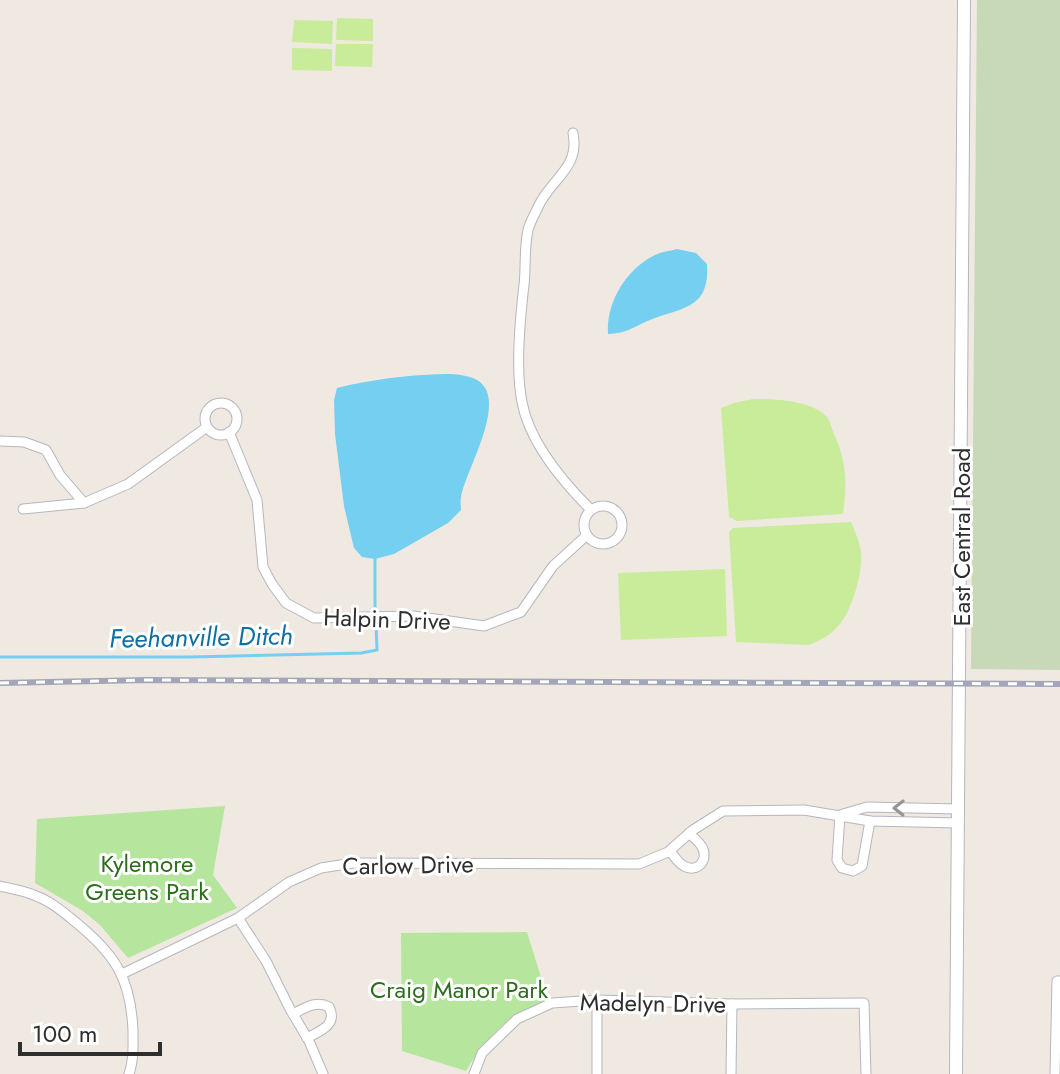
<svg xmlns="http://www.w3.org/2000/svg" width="1060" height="1074" font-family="Jost,sans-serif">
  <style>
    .green { fill: #b6e59e }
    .cemetery { fill: #c8d9b8 }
    .pitch { fill: #c9ec9a }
    .water { fill: #75cff0 }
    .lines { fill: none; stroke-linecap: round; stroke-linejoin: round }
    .stream { stroke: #75cff0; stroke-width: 3 }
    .minor-casing { stroke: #b4b7c1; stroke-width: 11 }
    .secondary-casing { stroke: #b4b7c1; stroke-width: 14 }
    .minor { stroke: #fff; stroke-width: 9 }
    .secondary { stroke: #fff; stroke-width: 12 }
    .rail-casing { stroke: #a3a6b8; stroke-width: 6 }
    .rail { stroke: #fff; stroke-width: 3; stroke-dasharray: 9; stroke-linecap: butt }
    .oneway { stroke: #969696 }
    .labels { text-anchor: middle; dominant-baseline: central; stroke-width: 6; stroke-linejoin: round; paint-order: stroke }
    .street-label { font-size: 24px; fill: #2e2e2e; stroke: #fff }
    .park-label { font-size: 24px; fill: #2c6e1b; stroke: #fff }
    .water-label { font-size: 26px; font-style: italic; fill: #0d6fa3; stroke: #fff }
  </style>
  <rect width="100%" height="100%" fill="#efe9e1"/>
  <g class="green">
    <polygon points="225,806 213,875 237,908 128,958 100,925 83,911 35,883 37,819"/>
    <path d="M527 932 548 1000C507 1017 488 1034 466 1071L402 1051 401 933Z"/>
  </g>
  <polygon class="cemetery" points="977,0 1060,0 1060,670 971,669"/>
  <g class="pitch">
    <polygon points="337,18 373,19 373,41 336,40"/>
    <polygon points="294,20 333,21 332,44 292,42"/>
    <polygon points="336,44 373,44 372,67 335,66"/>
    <polygon points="292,48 332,49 332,71 292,70"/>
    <path d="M753 399C774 399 810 400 826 416 830 420 832 429 834 434 847 462 847 483 843 514L737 521 729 517 721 408 734 403Z"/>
    <path d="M851 522C855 532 860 542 861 553 863 572 852 610 839 625 831 635 820 641 808 645L736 642 729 532 733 528Z"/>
    <polygon points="725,569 727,636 621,640 618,573"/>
  </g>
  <g class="water">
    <path d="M677 249 696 253 707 264C710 309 683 307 650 320 633 327 628 333 608 334 606 303 625 271 653 256 660 252 670 251 677 249Z"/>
    <path d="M446 374C456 374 468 375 477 380 510 399 465 471 461 497 460 501 461 506 461 510L448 523 394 554 375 559 362 557 354 548 344 506 335 434 334 400 337 388C373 379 408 375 446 374Z"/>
  </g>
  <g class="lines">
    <g class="stream">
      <polyline points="375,559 375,609"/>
      <polyline points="0,657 191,657 361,653 377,650 376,625"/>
    </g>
    <g class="minor-casing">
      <g id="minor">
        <path d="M573 133C580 169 551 178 538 207 535 214 530 222 528 230 524 248 526 267 524 285 520 319 515 369 522 402 529 441 563 482 591 510"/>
        <circle cx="221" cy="419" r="16"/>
        <polyline points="229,432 257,500 263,567 272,584 286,603 314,618 414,616 484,626 521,612 553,566 587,535"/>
        <polyline points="0,441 24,442 46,450 60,475 84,503"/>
        <circle cx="603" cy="525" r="19"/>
        <polyline points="23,509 84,503 128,484 207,427"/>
        <polyline points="843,814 867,807 958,809"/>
        <polyline points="840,815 837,860 842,868 853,871 862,866 870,821"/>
        <path d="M670 851C674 856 678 863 684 866 696 873 708 862 703 849 701 843 694 838 689 833"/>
        <path d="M0 886C12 889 25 891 36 896 50 901 62 911 73 920 114 953 131 977 133 1031 133 1047 134 1059 129 1074"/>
        <polyline points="238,918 266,961 290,1009 309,1041 323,1074"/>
        <polyline points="122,974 238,918 289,882 321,868 353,863 639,864 668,852 693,830 723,811 804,810 870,821 958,823"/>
        <path d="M293 1014C305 1008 316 1000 329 1007 338 1025 320 1031 307 1038"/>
        <polyline points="474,1074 482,1053 517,1019 552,1003 597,1000 732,1004 864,1003 866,1074"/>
        <polyline points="597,1074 597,1000"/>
        <polyline points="731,1074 732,1004"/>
        <polyline points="1055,1074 1057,981 1060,981"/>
      </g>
    </g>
    <g class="secondary-casing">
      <polyline id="secondary" points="956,1074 964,0"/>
    </g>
    <use href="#minor" class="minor"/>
    <use href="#secondary" class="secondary"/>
    <g class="rail-casing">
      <polyline id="rail" points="0,683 147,680 1060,684"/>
    </g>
    <use href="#rail" class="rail"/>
  </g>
  <defs><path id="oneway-chevron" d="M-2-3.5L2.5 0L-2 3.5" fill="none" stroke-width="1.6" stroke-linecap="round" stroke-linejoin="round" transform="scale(2)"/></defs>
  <use class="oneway" href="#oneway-chevron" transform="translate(899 808) rotate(-179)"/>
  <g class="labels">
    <g class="street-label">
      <text transform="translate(961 537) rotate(-90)">East Central Road</text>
      <text transform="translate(387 619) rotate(2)">Halpin Drive</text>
      <text transform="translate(408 865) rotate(-1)">Carlow Drive</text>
      <text transform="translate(653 1003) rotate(1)">Madelyn Drive</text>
    </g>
    <g class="park-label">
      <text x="147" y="863">Kylemore<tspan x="147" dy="28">Greens Park</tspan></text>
      <text x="459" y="989">Craig Manor Park</text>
    </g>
    <g class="water-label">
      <text transform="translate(201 637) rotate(-1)">Feehanville Ditch</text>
    </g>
  </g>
  <path d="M20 1042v12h140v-12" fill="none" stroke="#2e2e2e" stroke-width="4"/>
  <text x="32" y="1042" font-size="24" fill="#2e2e2e" stroke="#ffffff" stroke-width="6" paint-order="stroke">100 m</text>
</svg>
